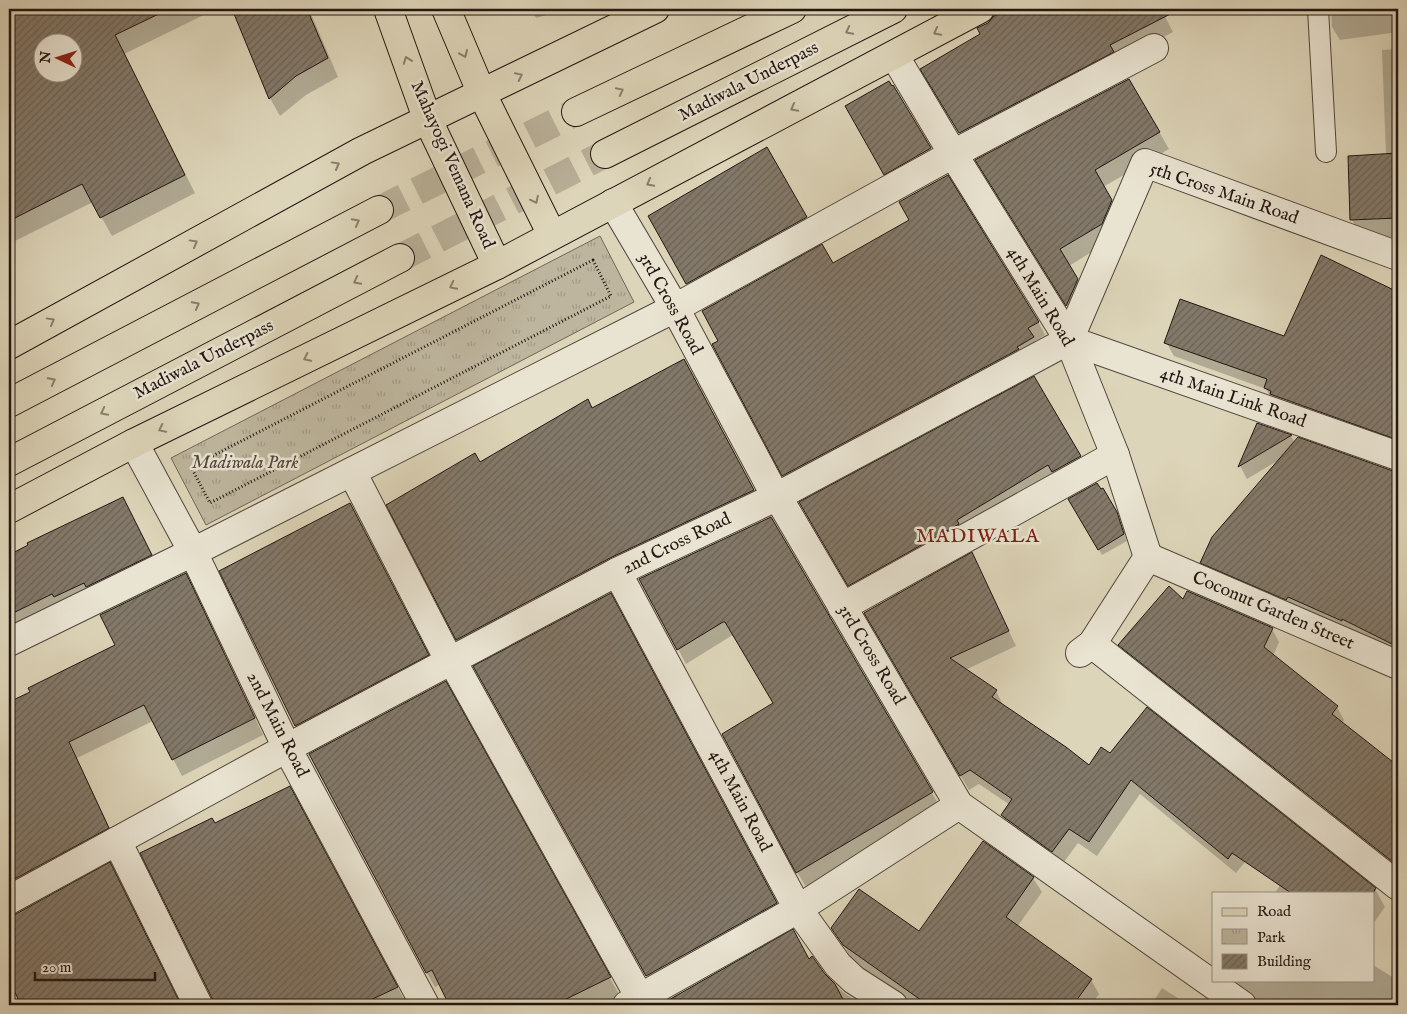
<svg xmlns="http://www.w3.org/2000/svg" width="1407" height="1014" font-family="'IM FELL English',serif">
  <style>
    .park { fill: url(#park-tufts); stroke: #706658 }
    .shadow { fill: #0003; fill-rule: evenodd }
    .building { fill: url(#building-hatch); stroke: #221612; fill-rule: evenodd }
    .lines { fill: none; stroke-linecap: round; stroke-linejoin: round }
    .primary-tunnel { stroke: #b8af98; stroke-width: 28; stroke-dasharray: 28 14; stroke-linecap: butt }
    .service-casing { stroke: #51463c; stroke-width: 22 }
    .minor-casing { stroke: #51463c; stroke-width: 30 }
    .primary-casing { stroke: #221612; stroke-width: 30 }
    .path { stroke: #221612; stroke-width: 3; stroke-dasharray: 1 2.5; stroke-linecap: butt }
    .service { stroke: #e9e4d2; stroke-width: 20 }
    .minor { stroke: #e9e4d2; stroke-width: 28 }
    .primary { stroke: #ddd5b9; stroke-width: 28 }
    .oneway { stroke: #897f6e }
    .labels { text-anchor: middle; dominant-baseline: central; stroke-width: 5; stroke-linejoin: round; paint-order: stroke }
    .street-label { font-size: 18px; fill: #221612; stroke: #e9e4d2 }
    .park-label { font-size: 18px; font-style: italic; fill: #50463c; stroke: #e9e4d2 }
    .quarter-label { font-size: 20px; letter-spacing: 1px; fill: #7a1f14; stroke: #e9e4d2 }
  </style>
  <defs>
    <pattern id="park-tufts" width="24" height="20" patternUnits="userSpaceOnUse" patternTransform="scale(1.25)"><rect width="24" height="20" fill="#bdb59d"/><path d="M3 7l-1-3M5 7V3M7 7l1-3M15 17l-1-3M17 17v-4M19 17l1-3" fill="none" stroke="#a29b86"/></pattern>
    <pattern id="building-hatch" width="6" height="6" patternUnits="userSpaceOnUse" patternTransform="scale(1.25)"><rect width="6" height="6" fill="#837969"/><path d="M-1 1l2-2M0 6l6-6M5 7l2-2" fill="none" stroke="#6b6255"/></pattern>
  </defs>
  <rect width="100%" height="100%" fill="#ddd5b9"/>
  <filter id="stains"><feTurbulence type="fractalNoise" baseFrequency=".004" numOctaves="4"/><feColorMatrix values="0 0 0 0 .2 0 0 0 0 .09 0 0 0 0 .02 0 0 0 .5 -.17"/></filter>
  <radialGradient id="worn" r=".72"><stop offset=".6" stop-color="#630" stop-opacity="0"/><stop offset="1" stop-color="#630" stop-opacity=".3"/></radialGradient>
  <polygon class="park" points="600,236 634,302 206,525 171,458"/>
  <g class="shadow">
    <path d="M9 9H216L124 54 195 193 112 236 93 202 9 244ZM42 42H72V72H42Z"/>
    <polygon points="233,9 309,9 338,77 306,95 280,116 270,98"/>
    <polygon points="531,9 567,9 536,18"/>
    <polygon points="1012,9 1021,9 1022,12 1028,9 1161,9 1173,32 1118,61 969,148 922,69 981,34 994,17"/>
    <polygon points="1331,9 1398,9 1398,32 1340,40 1332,27"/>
    <polygon points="1398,49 1398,237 1362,238 1352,220 1386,155 1382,50"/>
    <polygon points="1129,80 1169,149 1103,187 1121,217 1111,240 1069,266 1087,297 1077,321 986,177"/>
    <polygon points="893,86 938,161 892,187 847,106"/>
    <polygon points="766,148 816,236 698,302 650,216"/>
    <polygon points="1322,257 1398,293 1398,450 1273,401 1266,389 1174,356 1166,342 1285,337"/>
    <polygon points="1038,322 1045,335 1035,341 1040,351 791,488 714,345"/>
    <polygon points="1034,378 1089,471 858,600 801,503"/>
    <polygon points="695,379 764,509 468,658 388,505 592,409"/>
    <polygon points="1258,425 1291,436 1295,443 1398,472 1398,656 1209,576 1202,562 1282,458 1247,479 1240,466"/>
    <polygon points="1102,490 1120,520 1127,541 1102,555 1070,500"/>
    <polygon points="123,498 158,568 9,631 9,555"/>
    <polygon points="350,504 438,674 306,744 296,726 221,571"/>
    <polygon points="771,518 940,807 806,887 797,872 775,704 735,636 731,636 686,664 678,649"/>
    <polygon points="972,554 1016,646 965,670 996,691 1004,707 1089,767 1111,755 1278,821 1236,873 1140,794 1097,856 1078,843 1061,866 1011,830 1002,815 1010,805 979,784 969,790 866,613"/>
    <polygon points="185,575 194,590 263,735 182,776 153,721 77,758 117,844 9,904 9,704 117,646"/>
    <polygon points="1183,601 1272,629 1279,642 1273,656 1337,707 1344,720 1341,724 1346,734 1298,793 1127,658 1120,645"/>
    <polygon points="619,610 785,919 656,991 475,667"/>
    <polygon points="445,683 625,1005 450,1005 440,984 435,987 427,973"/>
    <polygon points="1370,745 1398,768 1398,872 1336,823 1328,810"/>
    <polygon points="299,804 406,1003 402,1005 215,1005 213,998 215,824"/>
    <polygon points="1310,838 1375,889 1385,907 1373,924 1373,893 1275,893"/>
    <polygon points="983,843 1033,878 1042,892 1017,927 1091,980 1099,994 1091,1005 910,1005 873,982 859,969 841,942 832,928 919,933"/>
    <polygon points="119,880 181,1005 24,1005 9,974 9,917"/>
    <polygon points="793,931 810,961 843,992 862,1005 661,1005"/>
    <polygon points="1373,965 1394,978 1398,985 1398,1005 1256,1005 1234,990 1229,980 1373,980"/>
    <polygon points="1162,988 1189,1005 1151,1005"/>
    <polygon points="1206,1000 1213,1005 1203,1005"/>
  </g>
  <g class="building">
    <path d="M9 9H169L115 35 185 175 100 218 82 184 9 221ZM42 42H72V72H42Z"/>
    <polygon points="232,9 307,9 328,58 296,76 269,99"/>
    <polygon points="1009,9 1180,9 1110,45 1114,52 959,133 920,69 980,34 977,28 988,23 994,16"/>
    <polygon points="1129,79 1160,132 1095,170 1112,200 1102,224 1060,249 1078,279 1066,306 975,160"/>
    <polygon points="889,81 892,86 893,85 931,148 884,175 845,106"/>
    <polygon points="767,147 807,217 686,284 648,216"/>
    <polygon points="1398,153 1398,218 1350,220 1348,156"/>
    <polygon points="948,175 1039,322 1028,328 1034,337 1017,347 1019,349 782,476 712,344 718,341 702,311 822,244 833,263 909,220 899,202"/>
    <polygon points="1321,255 1398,292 1398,440 1270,394 1271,391 1264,388 1267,379 1164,343 1180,299 1284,336"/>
    <polygon points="684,359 754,490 610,558 456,640 386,505 475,453 480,462 588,399 592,408"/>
    <polygon points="1034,376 1081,456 1052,472 1048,465 957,520 959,524 848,586 799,502"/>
    <polygon points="1257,423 1292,435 1238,467"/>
    <polygon points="1298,437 1393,471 1398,471 1398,647 1342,619 1342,621 1288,597 1286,600 1200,563 1212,537"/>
    <polygon points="1097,483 1101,489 1103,488 1117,512 1124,534 1098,550 1068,499"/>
    <polygon points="123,497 152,555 86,587 84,583 54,597 52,594 9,615 9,555 28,545 27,543"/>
    <polygon points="350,503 429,655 295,726 219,571"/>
    <polygon points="771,517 933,792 796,873 722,734 773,703 725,622 723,622 677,650 639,579"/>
    <polygon points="972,552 1009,631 950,658 997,690 992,697 1066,747 1089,765 1101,747 1110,753 1147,707 1376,888 1373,893 1291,893 1232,853 1228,859 1131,780 1089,842 1069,829 1052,852 1001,815 1012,799 970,770 960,776 864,613"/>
    <polygon points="186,573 255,718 172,760 144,705 69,742 109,828 9,882 9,702 30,692 28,688 115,645 100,615"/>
    <polygon points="1169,586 1183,599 1187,591 1273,628 1264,647 1338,706 1332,714 1398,766 1398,855 1393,862 1118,645"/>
    <polygon points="611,593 777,903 646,976 473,666"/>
    <polygon points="446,681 611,977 554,1005 449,1005 432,970 426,973 309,754"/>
    <polygon points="290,786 398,987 360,1005 214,1005 212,998 140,853 212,818 215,823"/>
    <polygon points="983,841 1034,877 1006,917 1092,979 1073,1005 928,1005 843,945 831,928 859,889 919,931"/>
    <polygon points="110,862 181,1005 21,1005 9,980 9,916 16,914"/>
    <polygon points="793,929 809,959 812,956 825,974 835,984 846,1005 660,1005"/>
  </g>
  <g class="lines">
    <g class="primary-tunnel">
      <polyline points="379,210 576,112"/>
      <polyline points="400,258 605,154"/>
    </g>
    <g class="service-casing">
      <polyline id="service" points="1318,9 1326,152"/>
    </g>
    <g class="minor-casing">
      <g id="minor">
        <polyline points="894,55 953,154 1069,340 1115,455 1148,557"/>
        <polyline points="613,203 675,308 776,497 779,499 959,805 1242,1005"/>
        <polyline points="1069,340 1145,163 1398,256"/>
        <polyline points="1069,340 1398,456"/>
        <polyline points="134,443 193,552 287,748 425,1005"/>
        <polyline points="352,472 450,662 455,666 644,1005"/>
        <polyline points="1148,557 1398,665"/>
        <polyline points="617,572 798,909 838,965 854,980 893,1005"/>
        <polyline points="842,607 1115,455"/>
        <polyline points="9,642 193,552 675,308 953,154 1154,48"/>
        <polyline points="1092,644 1398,886"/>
        <polyline points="1080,653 1092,644 1148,557"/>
        <polyline points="117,841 198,1005"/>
        <polyline points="9,900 287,748 617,572 776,497 1069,340"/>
        <polyline points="627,1005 798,909 959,805"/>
      </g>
    </g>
    <g class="primary-casing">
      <g id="primary">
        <polyline points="388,9 427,118 497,265"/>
        <polyline points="446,9 482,94 552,235"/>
        <polyline points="576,112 792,9"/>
        <polyline points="605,154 893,9"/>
        <polyline points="9,345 362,151 655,9"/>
        <polyline points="9,403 379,210"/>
        <polyline points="9,462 400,258"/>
        <polyline points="9,509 134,443 497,265 980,9"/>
      </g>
    </g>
    <polygon class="path" points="593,260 611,296 210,503 191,467"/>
    <use href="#service" class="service"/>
    <use href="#minor" class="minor"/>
    <use href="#primary" class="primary"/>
  </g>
  <defs><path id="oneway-chevron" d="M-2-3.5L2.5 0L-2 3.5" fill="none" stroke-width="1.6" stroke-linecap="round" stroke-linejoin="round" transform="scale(1.25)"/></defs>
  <g class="oneway">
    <use href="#oneway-chevron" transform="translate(849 31) rotate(153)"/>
    <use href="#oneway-chevron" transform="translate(937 32) rotate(152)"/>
    <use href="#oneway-chevron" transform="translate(464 54) rotate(67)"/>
    <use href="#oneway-chevron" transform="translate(407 60) rotate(-110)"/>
    <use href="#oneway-chevron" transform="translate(519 76) rotate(-26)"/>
    <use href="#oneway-chevron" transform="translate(620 91) rotate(-26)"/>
    <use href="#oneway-chevron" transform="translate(794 108) rotate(152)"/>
    <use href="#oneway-chevron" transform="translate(336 165) rotate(-29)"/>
    <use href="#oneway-chevron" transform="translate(650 183) rotate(152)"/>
    <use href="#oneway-chevron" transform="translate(535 200) rotate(64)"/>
    <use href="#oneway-chevron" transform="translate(356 222) rotate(-28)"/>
    <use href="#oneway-chevron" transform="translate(194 243) rotate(-29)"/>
    <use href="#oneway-chevron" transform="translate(357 281) rotate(153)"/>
    <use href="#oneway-chevron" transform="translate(453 286) rotate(154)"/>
    <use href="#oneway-chevron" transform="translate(196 305) rotate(-28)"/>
    <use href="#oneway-chevron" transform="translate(51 321) rotate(-29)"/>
    <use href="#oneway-chevron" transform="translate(307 358) rotate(154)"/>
    <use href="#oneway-chevron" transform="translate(52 381) rotate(-28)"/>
    <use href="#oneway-chevron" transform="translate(104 412) rotate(153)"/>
    <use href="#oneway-chevron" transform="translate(162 429) rotate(154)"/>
  </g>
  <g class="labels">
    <g class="street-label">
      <text transform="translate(749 82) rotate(-27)">Madiwala Underpass</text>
      <text transform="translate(452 165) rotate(66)">Mahayogi Vemana Road</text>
      <text transform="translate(1224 194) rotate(19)">5th Cross Main Road</text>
      <text transform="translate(1040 297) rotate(59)">4th Main Road</text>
      <text transform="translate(670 304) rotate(61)">3rd Cross Road</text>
      <text transform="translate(204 360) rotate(-27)">Madiwala Underpass</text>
      <text transform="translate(1233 398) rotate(19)">4th Main Link Road</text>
      <text transform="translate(677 544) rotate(-26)">2nd Cross Road</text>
      <text transform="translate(1273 611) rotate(23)">Coconut Garden Street</text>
      <text transform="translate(871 655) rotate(59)">3rd Cross Road</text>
      <text transform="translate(277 725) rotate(63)">2nd Main Road</text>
      <text transform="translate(740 801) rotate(62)">4th Main Road</text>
    </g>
    <g class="park-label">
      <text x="245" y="463">Madiwala Park</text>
    </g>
    <g class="quarter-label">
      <text x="978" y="536">MADIWALA</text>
    </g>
  </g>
  <rect width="1407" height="1014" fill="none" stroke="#ddd5b9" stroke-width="30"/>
  <rect x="10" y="10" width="1387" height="994" fill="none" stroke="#221612" stroke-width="2.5"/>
  <rect x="15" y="15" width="1377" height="984" fill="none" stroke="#221612"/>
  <rect x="1212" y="892" width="162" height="90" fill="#e9e4d2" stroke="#999285"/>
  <rect x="1222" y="908" width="25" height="8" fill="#ddd5b9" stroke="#999285"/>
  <text x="1257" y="916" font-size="15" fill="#221612">Road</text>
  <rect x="1222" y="929" width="25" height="15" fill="url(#park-tufts)" stroke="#999285"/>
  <text x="1257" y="942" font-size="15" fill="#221612">Park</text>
  <rect x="1222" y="954" width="25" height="15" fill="url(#building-hatch)" stroke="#999285"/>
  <text x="1257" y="966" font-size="15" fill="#221612">Building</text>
  <g transform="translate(58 58) rotate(274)"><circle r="24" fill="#e9e4d2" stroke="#999285"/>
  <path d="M0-4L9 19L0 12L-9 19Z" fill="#8f2418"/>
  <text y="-8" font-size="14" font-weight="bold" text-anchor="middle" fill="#221612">N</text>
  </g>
  <path d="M35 972v8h120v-8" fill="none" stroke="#221612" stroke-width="2.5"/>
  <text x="42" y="972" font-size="15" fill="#221612" stroke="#e9e4d2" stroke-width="4" paint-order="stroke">20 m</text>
  <rect width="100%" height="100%" filter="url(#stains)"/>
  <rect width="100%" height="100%" fill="url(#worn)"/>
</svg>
